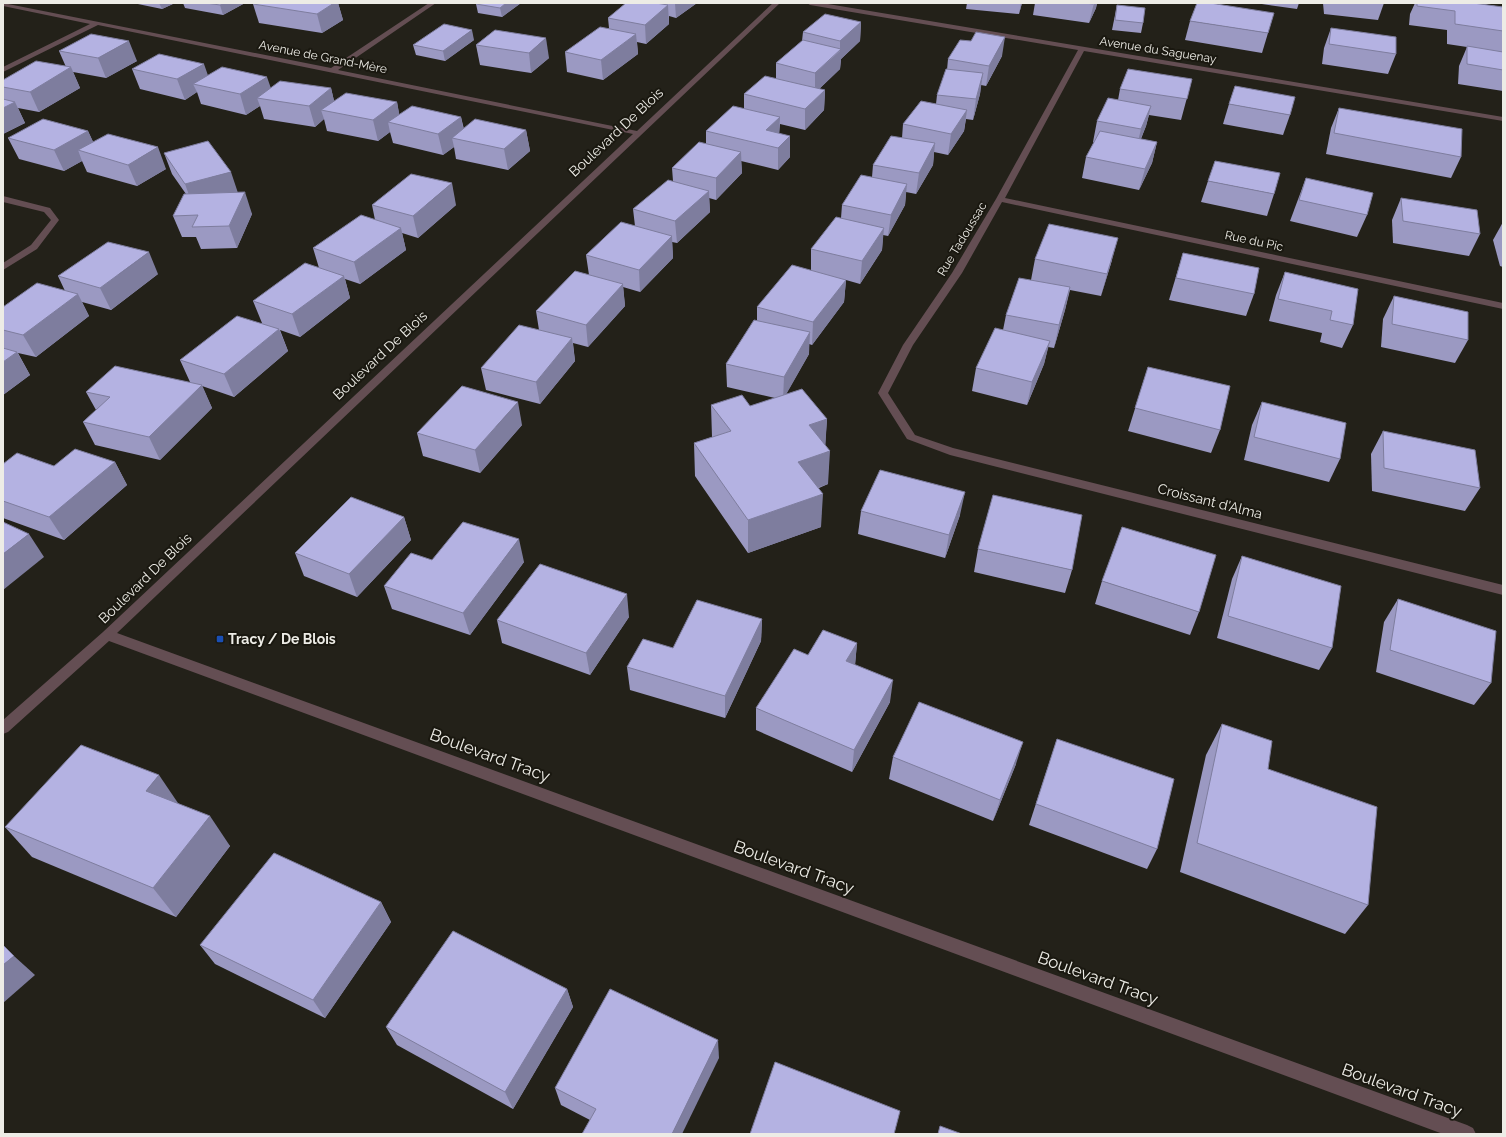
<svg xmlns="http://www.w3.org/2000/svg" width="1506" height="1137" font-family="Raleway,sans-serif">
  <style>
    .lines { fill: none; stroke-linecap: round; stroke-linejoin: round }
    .minor { fill: #644e53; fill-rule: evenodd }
    .wall { fill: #9b99c2 }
    .shaded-wall { fill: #7e7d9e }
    .building { fill: #b4b2e2; stroke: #7e7d9e }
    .transit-dot { fill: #1a4fb4; stroke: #1a1810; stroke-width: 1.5 }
    .labels { text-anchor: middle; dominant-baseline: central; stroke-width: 4; stroke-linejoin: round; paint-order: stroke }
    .far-street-label { font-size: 12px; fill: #edece6; stroke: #1a1810 }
    .street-label { font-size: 14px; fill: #edece6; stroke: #1a1810 }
    .poi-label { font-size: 14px; font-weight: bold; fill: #edece6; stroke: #1a1810; text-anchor: start }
    .near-street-label { font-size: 17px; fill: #edece6; stroke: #1a1810 }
  </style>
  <rect width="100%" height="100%" fill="#232119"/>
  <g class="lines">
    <g class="minor">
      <polygon points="3,3 331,68 429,3 436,3 338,70 637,131 773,3 780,3 117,633 1467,1125 1473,1128 1476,1134 1443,1134 109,641 8,732 3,734 3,720 103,632 633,134 98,25 3,72 3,67 90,24 3,6"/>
      <polygon points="807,3 822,3 1503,117 1503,121 1084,51 1005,198 1503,303 1503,309 1002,202 962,273 913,345 888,393 915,435 953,448 1503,585 1503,595 950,455 907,439 878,393 903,345 952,273 996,199 1078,50 810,5"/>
      <polygon points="3,196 50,208 59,220 37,249 3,270 3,263 31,245 51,220 44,212 3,202"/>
    </g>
  </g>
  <g class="wall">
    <polygon points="133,3 175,3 162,9"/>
    <polygon points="183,3 245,3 223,15 185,8"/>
    <polygon points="338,3 343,20 322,33 259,23 253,4"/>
    <polygon points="477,3 521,3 502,17 478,13 476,4"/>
    <polygon points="626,3 697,3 676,18 669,16 669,24 646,44 637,42 638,54 603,80 567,72 565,52 609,28 608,18"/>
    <polygon points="967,3 1022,3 1019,14 966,9"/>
    <polygon points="1035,3 1097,3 1096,8 1089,23 1033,15"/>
    <polygon points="1255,3 1299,3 1297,9"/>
    <polygon points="1323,3 1384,3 1378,20 1324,14"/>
    <polygon points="1415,3 1473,3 1503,7 1503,91 1458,84 1459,66 1467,47 1447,44 1447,30 1409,25 1410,14"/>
    <polygon points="1117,5 1143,23 1141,33 1112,30"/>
    <polygon points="1190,21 1268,33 1262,53 1185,40"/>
    <polygon points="861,22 860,41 841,59 840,69 819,89 825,90 824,110 805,130 780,124 779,134 790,157 778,170 741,161 742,173 716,200 709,198 710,212 677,243 672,242 673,258 640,292 623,287 625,306 588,347 573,343 575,361 540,404 486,390 481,368 539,330 536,311 589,275 586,255 635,226 633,209 673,181 672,168 706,144 706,131 744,109 744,94 776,79 776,63 802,41 803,32"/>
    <polygon points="1331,28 1396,54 1388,74 1322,64 1324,48"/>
    <polygon points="495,30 549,58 531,73 480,65 476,45"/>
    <polygon points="474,40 445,61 416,55 413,45"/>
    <polygon points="59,51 137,61 106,78 73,72 80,88 39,112 18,108 25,123 3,134 3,80 66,67"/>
    <polygon points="1002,56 986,86 981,85 980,94 973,120 966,119 964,131 948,155 934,152 933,165 916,194 906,192 905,205 888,236 883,235 882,250 860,284 846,280 844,302 812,345 809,344 809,354 786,394 827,419 825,445 828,484 819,488 821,527 748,553 695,476 694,443 712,437 711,405 750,406 775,398 727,387 726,364 757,320 757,307 811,270 811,249 841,218 842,205 872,177 873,165 902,138 903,124 936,104 937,95 947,70 948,59"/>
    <polygon points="132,69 208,75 271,88 331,88 334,101 397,102 399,114 461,117 464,129 526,130 530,151 508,170 456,159 454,147 443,155 393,143 390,132 378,141 327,131 324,119 315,127 264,119 260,106 246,115 201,104 197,92 185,100 140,89"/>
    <polygon points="1192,79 1181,120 1149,115 1146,126 1141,139 1157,142 1152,163 1139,190 1082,178 1086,157 1094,142 1093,142 1097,121 1118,100 1120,89"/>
    <polygon points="1229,104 1290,115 1283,135 1223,124"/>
    <polygon points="1339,108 1461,157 1451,178 1326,154 1331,128"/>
    <polygon points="88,131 93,142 166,169 137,186 87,172 82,161 64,171 19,159 8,138"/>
    <polygon points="164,153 238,193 252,214 237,248 201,249 196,237 182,237 173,216 186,194 172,174"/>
    <polygon points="1306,178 1367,215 1357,237 1290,221"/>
    <polygon points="1208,181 1274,194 1267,216 1201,202"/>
    <polygon points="1401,198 1480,234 1469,256 1393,243 1392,220"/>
    <polygon points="372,205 456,205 418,238 402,233 406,250 360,284 345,279 350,298 300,337 280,330 288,351 234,397 202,386 212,408 160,460 95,445 83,422 96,410 86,392 190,382 180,360 262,323 253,301 319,268 313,248 375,220"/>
    <polygon points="1503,222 1503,267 1500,266 1493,240"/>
    <polygon points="1183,253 1254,294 1246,316 1169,300"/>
    <polygon points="1035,259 1112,260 1101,296 1070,290 1065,310 1054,348 1048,347 1044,364 1027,405 972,391 976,368 1003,330 1006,315 1031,280"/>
    <polygon points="1285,272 1353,325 1342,348 1320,342 1322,333 1269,321 1276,295"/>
    <polygon points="158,274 111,310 82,302 89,316 36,357 18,353 30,375 3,395 3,307 65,291 58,276"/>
    <polygon points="1394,296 1468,340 1455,363 1381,347 1383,319"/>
    <polygon points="1148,367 1220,430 1211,453 1128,431"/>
    <polygon points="1262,402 1340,459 1329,482 1244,460 1252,425"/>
    <polygon points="522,425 480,473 423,456 417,433"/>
    <polygon points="1383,431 1480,488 1465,511 1372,491 1371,454"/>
    <polygon points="115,462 127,485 64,540 3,518 3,464 54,466"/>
    <polygon points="861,511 960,515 945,558 858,534"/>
    <polygon points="404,517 411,540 357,597 304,576 295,553"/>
    <polygon points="978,549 1072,570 1065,593 974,572"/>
    <polygon points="1242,556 1332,648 1319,670 1217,638 1232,579"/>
    <polygon points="432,560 524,562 470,635 392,609 384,586"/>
    <polygon points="1102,581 1199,612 1190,635 1095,604"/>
    <polygon points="1398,599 1491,683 1474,705 1376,672 1384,622"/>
    <polygon points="629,617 590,675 502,643 497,620"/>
    <polygon points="762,619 761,641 725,718 630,690 627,667 673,648"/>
    <polygon points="857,643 855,665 890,702 852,772 756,730 756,708 808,655"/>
    <polygon points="1222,724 1268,769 1368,905 1345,934 1180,872 1206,755"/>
    <polygon points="1057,739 1157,849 1147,869 1029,825"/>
    <polygon points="893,757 1016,764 993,821 889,779"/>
    <polygon points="179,804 230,846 176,917 32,857 5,827"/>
    <polygon points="1503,887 1503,904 1502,889"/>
    <polygon points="381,902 391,922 325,1018 215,964 200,945"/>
    <polygon points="567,989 573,1007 513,1109 397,1045 386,1027"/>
    <polygon points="719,1058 590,1120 561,1105 555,1088"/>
  </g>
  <g class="shaded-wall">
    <polygon points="159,3 175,3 162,9"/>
    <polygon points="225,3 245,3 223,15 220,5"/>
    <polygon points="334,3 338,3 343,20 322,33 317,14"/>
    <polygon points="506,3 521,3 502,17 500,8"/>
    <polygon points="675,3 697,3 676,18"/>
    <polygon points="1021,3 1022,3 1019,14"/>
    <polygon points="1094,3 1097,3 1096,8 1089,23"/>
    <polygon points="668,5 669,24 646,44 645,25"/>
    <polygon points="861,22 860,41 841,59 840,69 815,93 815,73 840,51 840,41"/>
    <polygon points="472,30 474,40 445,61 443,51"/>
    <polygon points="636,34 638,54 603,80 601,60"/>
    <polygon points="1005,37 1002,56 986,86 989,66"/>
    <polygon points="546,38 549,58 531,73 529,53"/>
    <polygon points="129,41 137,61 106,78 98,58"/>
    <polygon points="204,64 211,84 193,84 197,92 185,100 177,79"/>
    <polygon points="71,67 80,88 39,112 30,92"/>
    <polygon points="983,73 980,94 973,120 976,99"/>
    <polygon points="267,77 274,97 257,98 260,106 246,115 240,94"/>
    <polygon points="331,88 336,109 321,110 324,119 315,127 309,106"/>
    <polygon points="825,90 824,110 805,130 805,109"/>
    <polygon points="15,102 25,123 3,134 3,108"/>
    <polygon points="397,102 401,123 388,122 390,132 378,141 373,120"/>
    <polygon points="1151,106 1146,126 1136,150 1141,129"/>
    <polygon points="967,110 964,131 948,155 951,134"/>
    <polygon points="461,117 465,138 452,138 454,147 443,155 438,134"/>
    <polygon points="780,117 779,137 766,130"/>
    <polygon points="526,130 530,151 508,170 504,149"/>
    <polygon points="88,131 98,152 78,150 82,161 64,171 54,150"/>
    <polygon points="790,136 790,157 778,170 778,148"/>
    <polygon points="1157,142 1152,163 1139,190 1145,169"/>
    <polygon points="935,143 933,165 916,194 919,173"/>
    <polygon points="158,147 166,169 137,186 128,165"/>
    <polygon points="741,152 742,173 716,200 716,178"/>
    <polygon points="231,172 238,193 193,206 185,184"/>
    <polygon points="452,183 456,205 418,238 413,216"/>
    <polygon points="907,184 905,205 888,236 891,215"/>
    <polygon points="709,191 710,212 677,243 675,221"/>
    <polygon points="245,192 252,214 237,248 229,226"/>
    <polygon points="401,228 406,250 360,284 354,262"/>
    <polygon points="884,228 882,250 860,284 862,261"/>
    <polygon points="672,236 673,258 640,292 639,270"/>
    <polygon points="1118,238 1112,260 1101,296 1107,274"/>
    <polygon points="149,252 158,274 111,310 100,288"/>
    <polygon points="344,276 350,298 300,337 292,314"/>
    <polygon points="846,280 844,302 812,345 813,322"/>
    <polygon points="623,284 625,306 588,347 586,325"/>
    <polygon points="1070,287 1065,310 1054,348 1059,325"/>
    <polygon points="78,294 89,316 36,357 23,335"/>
    <polygon points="279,329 288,351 234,397 224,374"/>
    <polygon points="810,332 809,354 783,400 784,377"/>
    <polygon points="572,338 575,361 540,404 536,382"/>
    <polygon points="1050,341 1044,364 1027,405 1032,382"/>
    <polygon points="17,352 30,375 3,395 3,362"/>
    <polygon points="202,385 212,408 160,460 149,437"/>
    <polygon points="518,402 522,425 480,473 475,450"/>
    <polygon points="827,419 825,452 809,425"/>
    <polygon points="830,451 828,484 797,495 798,462"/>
    <polygon points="115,462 127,485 64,540 49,517"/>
    <polygon points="965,492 960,515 945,558 949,535"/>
    <polygon points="823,494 821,527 748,553 748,520"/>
    <polygon points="404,517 411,540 357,597 349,574"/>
    <polygon points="29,534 44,557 3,590 3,554"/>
    <polygon points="519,539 524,562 470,635 463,613"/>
    <polygon points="627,594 629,617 590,675 586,653"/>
    <polygon points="762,619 761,641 725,718 725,696"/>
    <polygon points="857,643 855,665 846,661"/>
    <polygon points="893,680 890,702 852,772 854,750"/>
    <polygon points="1023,742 1016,764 993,821 1000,800"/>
    <polygon points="159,775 180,806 146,791"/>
    <polygon points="210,816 230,846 176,917 153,888"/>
    <polygon points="381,902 391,922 325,1018 313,1000"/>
    <polygon points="14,956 35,975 3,1003 3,965"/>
    <polygon points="567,989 573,1007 513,1109 505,1092"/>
    <polygon points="718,1040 719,1058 682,1134 672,1134"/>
  </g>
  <g class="building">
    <polygon points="206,3 225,3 220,5"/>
    <polygon points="255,3 334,3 317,14 253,4"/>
    <polygon points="477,3 506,3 500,8 476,4"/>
    <polygon points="626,3 656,3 668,5 645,25 608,18"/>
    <polygon points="1085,3 1094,3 1093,4"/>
    <polygon points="1197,3 1210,3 1274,13 1268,33 1190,21"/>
    <polygon points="1417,3 1473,3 1503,7 1503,31 1455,24 1455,11 1417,6"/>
    <polygon points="1117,5 1145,8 1143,23 1115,20"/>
    <polygon points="825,14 861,22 840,41 803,32"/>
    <polygon points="444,24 472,30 443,51 413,45"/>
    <polygon points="600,27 636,34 601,60 565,52"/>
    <polygon points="1331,28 1396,37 1396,54 1329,44"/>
    <polygon points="495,30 546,38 529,53 476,45"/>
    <polygon points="976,32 1005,37 989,66 948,59 960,40 971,41"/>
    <polygon points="91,34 129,41 98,58 59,51"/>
    <polygon points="803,40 841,49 815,73 776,63"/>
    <polygon points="1467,46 1503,52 1503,70 1467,64"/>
    <polygon points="159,54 204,64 177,79 132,69"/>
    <polygon points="36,61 71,67 30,92 3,87 3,80"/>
    <polygon points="222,67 267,77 240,94 193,84"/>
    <polygon points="946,69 983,73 976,99 937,95"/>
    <polygon points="1128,69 1192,79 1187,99 1120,89"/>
    <polygon points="765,76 825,90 805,109 744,94"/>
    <polygon points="280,81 331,88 309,106 257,98"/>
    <polygon points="1235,86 1295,97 1290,115 1229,104"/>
    <polygon points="346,93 397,102 373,120 321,110"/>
    <polygon points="1108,98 1151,106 1141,129 1097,121"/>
    <polygon points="3,99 15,102 3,108"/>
    <polygon points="921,101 967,110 951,134 903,124"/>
    <polygon points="412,106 461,117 438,134 388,122"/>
    <polygon points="733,106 780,117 766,130 790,136 778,148 706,131"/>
    <polygon points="1339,108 1462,129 1461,157 1334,133"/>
    <polygon points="43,119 88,131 54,150 8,138"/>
    <polygon points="475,119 526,130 504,149 452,138"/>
    <polygon points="1100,131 1157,142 1145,169 1086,157"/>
    <polygon points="108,134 158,147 128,165 78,150"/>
    <polygon points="891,136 935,143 919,173 873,165"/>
    <polygon points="208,141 231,172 185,184 164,153"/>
    <polygon points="699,142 741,152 716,178 672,168"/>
    <polygon points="1215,161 1280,173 1274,194 1208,181"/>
    <polygon points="411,174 452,183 413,216 372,205"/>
    <polygon points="861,175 907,184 891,215 842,205"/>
    <polygon points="1306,178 1373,193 1367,215 1299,200"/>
    <polygon points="668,180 709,191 675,221 633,209"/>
    <polygon points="245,192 229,226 192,227 198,215 173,216 184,194"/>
    <polygon points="1401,198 1477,210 1480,234 1403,221"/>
    <polygon points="361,215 401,228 354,262 313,248"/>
    <polygon points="836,217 884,228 862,261 811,249"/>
    <polygon points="621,222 672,236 639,270 586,255"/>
    <polygon points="1049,224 1118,238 1107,274 1035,259"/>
    <polygon points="108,242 149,252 100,288 58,276"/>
    <polygon points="1183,253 1259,268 1254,294 1176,278"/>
    <polygon points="305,263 344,276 292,314 253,301"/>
    <polygon points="792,265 846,280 813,322 757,307"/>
    <polygon points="575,271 623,284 586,325 536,311"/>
    <polygon points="1285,272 1358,289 1353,325 1330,320 1332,311 1278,299"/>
    <polygon points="1019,278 1070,287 1059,325 1006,315"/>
    <polygon points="37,283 78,294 23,335 3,330 3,307"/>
    <polygon points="1394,296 1468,312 1468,340 1392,324"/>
    <polygon points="237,316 279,329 224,374 180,360"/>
    <polygon points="754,320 810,332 784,377 726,364"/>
    <polygon points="519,325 572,338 536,382 481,368"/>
    <polygon points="995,328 1050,341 1032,382 976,368"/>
    <polygon points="3,348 17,352 3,362"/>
    <polygon points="115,366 202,385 149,437 83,422 110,397 86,392"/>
    <polygon points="1148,367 1230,386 1220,430 1135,408"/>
    <polygon points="462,386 518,402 475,450 417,433"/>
    <polygon points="802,389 827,419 809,425 830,451 798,462 823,494 748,520 694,443 731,431 711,405 742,395 750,406"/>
    <polygon points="1262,402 1346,423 1340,459 1254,437"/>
    <polygon points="1383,431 1475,450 1480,488 1384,468"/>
    <polygon points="75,449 115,462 49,517 3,501 3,464 17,453 54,466"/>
    <polygon points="880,470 965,492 949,535 861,511"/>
    <polygon points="993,495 1082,515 1072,570 978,549"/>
    <polygon points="351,497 404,517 349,574 295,553"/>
    <polygon points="3,522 29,534 3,554"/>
    <polygon points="463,522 519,539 463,613 384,586 411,553 432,560"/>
    <polygon points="1122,527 1216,555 1199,612 1102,581"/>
    <polygon points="1242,556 1341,586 1332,648 1228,616"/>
    <polygon points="540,564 627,594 586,653 497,620"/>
    <polygon points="1398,599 1496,631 1491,683 1390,650"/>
    <polygon points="697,600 762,619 725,696 627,667 643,639 673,648"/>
    <polygon points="823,630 857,643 846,661 893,680 854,750 756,708 794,649 808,655"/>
    <polygon points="919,702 1023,742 1000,800 893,757"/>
    <polygon points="1222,724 1272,741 1268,769 1377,807 1368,905 1197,843"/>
    <polygon points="1057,739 1174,779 1157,849 1036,804"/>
    <polygon points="81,745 159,775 146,791 210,816 153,888 5,827"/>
    <polygon points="274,853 381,902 313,1000 200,945"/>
    <polygon points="453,931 567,989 505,1092 386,1027"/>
    <polygon points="3,945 14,956 3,965"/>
    <polygon points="610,989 718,1040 672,1134 582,1134 596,1109 555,1088"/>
    <polygon points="775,1062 900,1111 894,1134 750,1134"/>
    <polygon points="940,1126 962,1134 938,1134"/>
  </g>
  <rect class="transit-dot" x="216" y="635" width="8" height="8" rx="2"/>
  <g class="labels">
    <g class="far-street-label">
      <text transform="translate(1158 50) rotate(9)">Avenue du Saguenay</text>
      <text transform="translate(323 57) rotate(11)">Avenue de Grand-Mère</text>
      <text transform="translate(962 239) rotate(-59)">Rue Tadoussac</text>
      <text transform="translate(1254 241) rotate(12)">Rue du Pic</text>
    </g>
    <g class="street-label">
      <text transform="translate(616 132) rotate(-43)">Boulevard De Blois</text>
      <text transform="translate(380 355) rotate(-43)">Boulevard De Blois</text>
      <text transform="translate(1210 501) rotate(14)">Croissant d'Alma</text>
      <text transform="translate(145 578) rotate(-44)">Boulevard De Blois</text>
    </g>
    <g class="poi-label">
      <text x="228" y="639">Tracy / De Blois</text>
    </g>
    <g class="near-street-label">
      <text transform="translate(490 755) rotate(20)">Boulevard Tracy</text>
      <text transform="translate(794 867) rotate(20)">Boulevard Tracy</text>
      <text transform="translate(1098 978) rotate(20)">Boulevard Tracy</text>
      <text transform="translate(1402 1090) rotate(20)">Boulevard Tracy</text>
    </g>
  </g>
  <rect width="1506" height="1137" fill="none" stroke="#edece6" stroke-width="8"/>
</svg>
